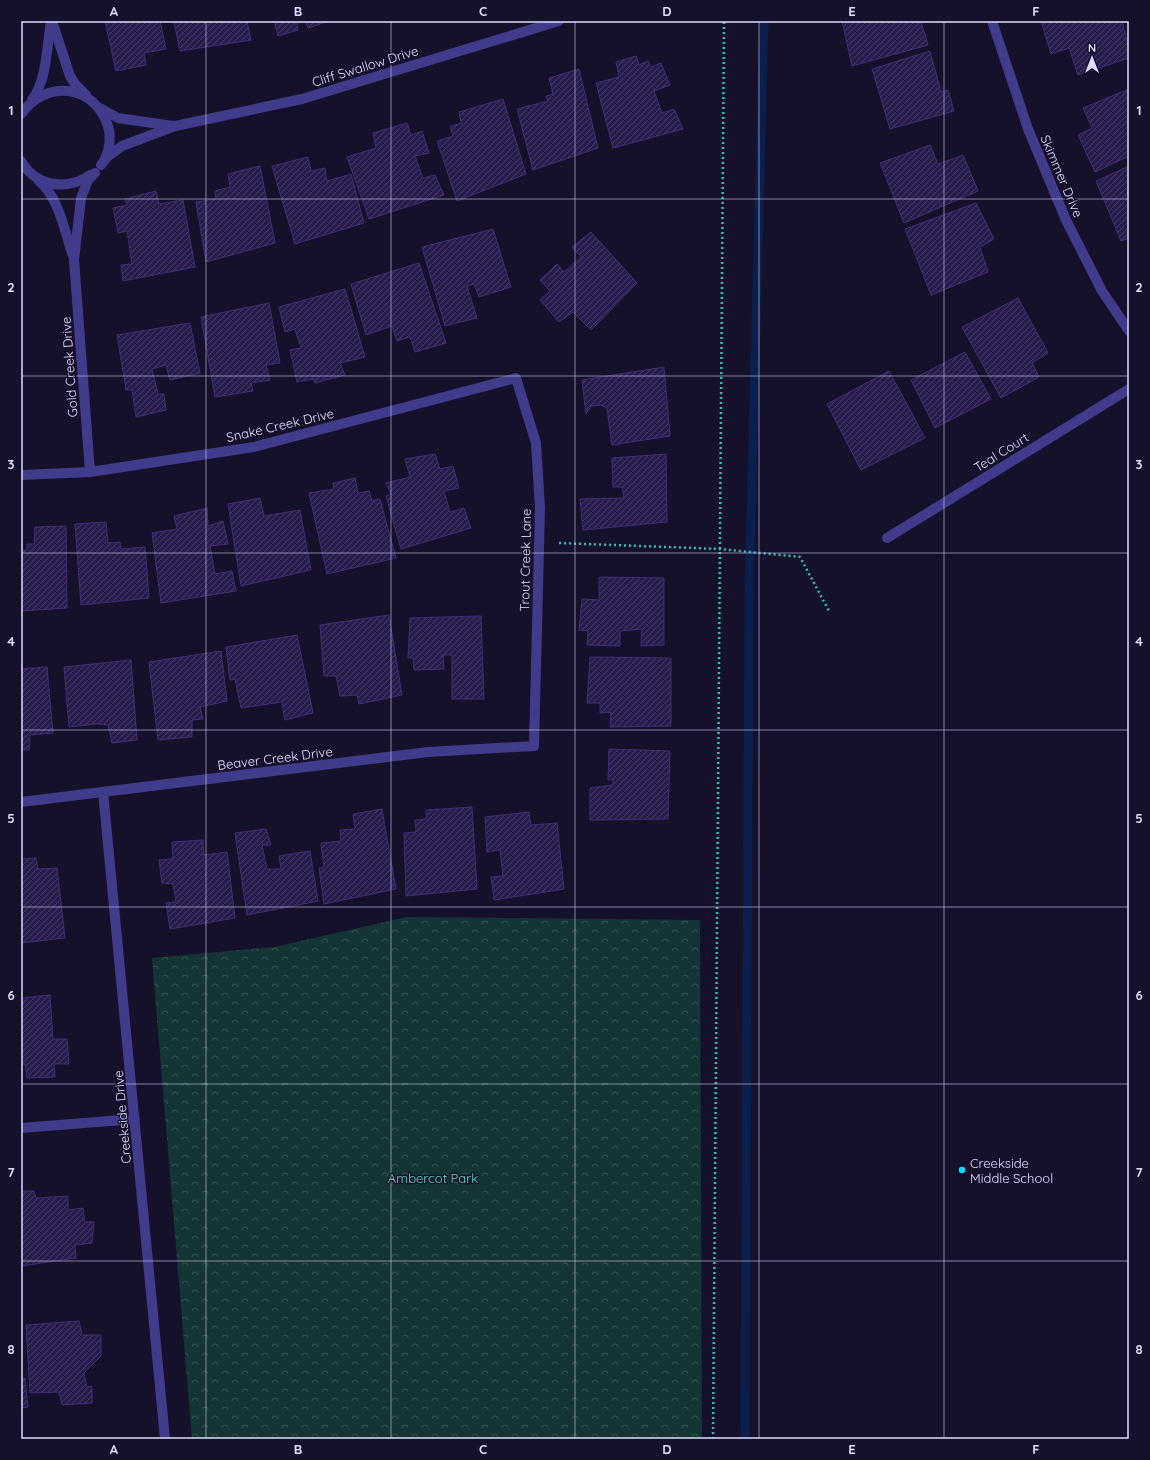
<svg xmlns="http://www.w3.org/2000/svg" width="1150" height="1460" font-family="Quicksand,sans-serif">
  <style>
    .forest { fill: url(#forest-crowns) }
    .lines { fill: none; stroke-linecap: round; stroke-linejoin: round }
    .stream { stroke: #0a1f4b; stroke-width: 9 }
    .building { fill: url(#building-hatch); stroke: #402e79 }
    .path { stroke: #2fbfbc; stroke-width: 2.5; stroke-dasharray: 2 3; stroke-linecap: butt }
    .minor { stroke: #413b8b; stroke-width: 10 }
    .grid { fill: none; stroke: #e0dbff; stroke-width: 1; stroke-opacity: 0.55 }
    .poi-dot { fill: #07dcff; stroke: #16112b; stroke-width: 1.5 }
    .labels { text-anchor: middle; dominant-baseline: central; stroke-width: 3; stroke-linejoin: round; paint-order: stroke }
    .street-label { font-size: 13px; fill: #e0dbff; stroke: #16112b }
    .poi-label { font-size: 13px; fill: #e0dbff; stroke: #16112b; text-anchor: start }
    .park-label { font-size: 13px; fill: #63e3c8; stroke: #16112b }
    .neatline { fill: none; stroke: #e0dbff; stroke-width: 1.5 }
    .grid-label { font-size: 13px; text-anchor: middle; font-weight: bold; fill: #e0dbff }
  </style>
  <defs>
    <pattern id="forest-crowns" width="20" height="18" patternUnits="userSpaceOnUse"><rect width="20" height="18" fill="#133535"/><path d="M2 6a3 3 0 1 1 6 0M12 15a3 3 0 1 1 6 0" fill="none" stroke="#355253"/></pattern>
    <pattern id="building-hatch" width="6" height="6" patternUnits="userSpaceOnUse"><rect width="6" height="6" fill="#281c4c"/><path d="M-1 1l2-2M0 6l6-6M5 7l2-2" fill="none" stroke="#473c67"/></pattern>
  </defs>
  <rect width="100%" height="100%" fill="#16112b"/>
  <polygon class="forest" points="407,917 700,920 702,1439 192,1439 152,958 274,947"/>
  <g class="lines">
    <polyline class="stream" points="745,1439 749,590 764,21"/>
  </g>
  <g class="building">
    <polygon points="105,21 160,21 166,49 144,53 146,65 116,71"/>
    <polygon points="177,21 247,21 251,40 180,51 174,22"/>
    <polygon points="274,21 305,21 297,22 298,30 278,36"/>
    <polygon points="305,21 329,21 308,28"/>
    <polygon points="842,21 921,21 928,45 852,66"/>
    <polygon points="1041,21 1122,21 1129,48 1129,58 1078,75 1069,48 1051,54"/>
    <polygon points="930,51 941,92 948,90 954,111 890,129 872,69"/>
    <polygon points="636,56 639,65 648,61 651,67 661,63 670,85 654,91 662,113 674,109 683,129 613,148 596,83 619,77 616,62"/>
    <polygon points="579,69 598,148 533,170 517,109 548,101 546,96 553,94 549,78"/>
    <polygon points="1129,89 1129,156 1095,172 1078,135 1092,128 1083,108"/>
    <polygon points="503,99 526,174 457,201 437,141 453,136 450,127 461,123 459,112"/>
    <polygon points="407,123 411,135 422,131 429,153 415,156 423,178 435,175 444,195 369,219 347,157 376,148 373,133"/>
    <polygon points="930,145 938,164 963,155 978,191 904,223 880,163"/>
    <polygon points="308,157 311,171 325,168 327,181 351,174 364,223 295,244 272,166"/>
    <polygon points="260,166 275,243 206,262 196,202 216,199 215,191 230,187 228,174"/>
    <polygon points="1129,166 1129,238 1121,241 1096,181"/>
    <polygon points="156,191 159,204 183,200 195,267 123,281 121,265 132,264 127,231 118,233 113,208 127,205 125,199"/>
    <polygon points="976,203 994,239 980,247 988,272 931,295 905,229"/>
    <polygon points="493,229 511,287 479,297 474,284 467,286 477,318 445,326 422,247"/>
    <polygon points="591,232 637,283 591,330 573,312 559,322 540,300 550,291 540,280 557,264 564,272 581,257 572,247"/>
    <polygon points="419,263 446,343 415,352 410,337 397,341 392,326 366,335 351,284"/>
    <polygon points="345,289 365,357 340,363 345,375 315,383 313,379 297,382 290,350 301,348 295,329 285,332 279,307"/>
    <polygon points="1018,298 1048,353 1032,363 1039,377 1001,398 962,327"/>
    <polygon points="269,303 280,363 266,365 270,380 251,383 253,391 215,397 201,317"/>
    <polygon points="190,323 200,373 170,380 166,365 152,369 158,394 164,394 166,410 136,417 132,390 126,390 117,335"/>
    <polygon points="965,352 991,399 935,428 911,380"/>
    <polygon points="664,367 670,436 612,445 607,408 600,405 591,406 586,414 582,380"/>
    <polygon points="889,371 925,438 861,470 827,404"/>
    <polygon points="435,454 440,469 453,466 459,488 444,491 450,512 464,508 471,528 401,549 386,496 391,494 386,483 410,477 405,459"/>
    <polygon points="666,454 667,522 583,530 580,499 624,498 622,487 613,487 612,458"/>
    <polygon points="355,478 358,493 369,491 372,501 380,499 396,558 327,574 309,493 334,489 333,483"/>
    <polygon points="260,498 264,516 300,510 311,570 241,586 228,504"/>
    <polygon points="207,508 208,526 223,521 228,544 210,546 215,574 232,571 236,591 161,603 152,533 177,529 174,516"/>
    <polygon points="106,522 108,543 120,542 121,549 145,547 149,598 81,605 75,524"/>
    <polygon points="66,526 67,608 21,611 21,551 27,550 27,544 34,544 35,527"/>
    <polygon points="599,577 664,578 664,645 641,646 642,629 620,631 620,646 587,645 588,631 579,630 582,599 599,600"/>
    <polygon points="389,615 402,695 359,704 357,695 340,696 336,676 324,676 320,625"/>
    <polygon points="481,616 484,699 452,699 452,655 443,655 444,669 414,670 413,658 408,658 410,618"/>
    <polygon points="297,635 313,713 285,720 282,702 241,708 235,679 230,680 226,647"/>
    <polygon points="221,651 227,701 200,707 203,719 192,720 192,737 158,740 149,662"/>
    <polygon points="590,657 671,658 671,726 610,727 611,712 600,713 600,703 587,703"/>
    <polygon points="131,660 137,740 112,743 108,725 97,724 69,727 64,667"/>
    <polygon points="47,667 53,733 30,735 29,750 21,750 21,669"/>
    <polygon points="609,749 670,751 668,819 590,820 590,788 613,785 613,780 608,780"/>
    <polygon points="472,807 477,889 406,896 404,833 416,832 415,820 426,819 426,810"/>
    <polygon points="382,809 396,889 324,904 319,868 324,867 321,843 341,841 340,830 355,829 353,814"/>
    <polygon points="529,812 531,825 557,823 564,889 494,900 491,877 503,876 500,850 487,852 485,817"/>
    <polygon points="266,829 271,845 262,845 267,869 281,869 279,856 310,851 318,901 247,915 235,833"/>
    <polygon points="203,840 204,855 227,852 235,918 170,929 166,903 176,902 173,884 162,883 159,860 173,859 172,842"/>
    <polygon points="36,858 38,869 57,868 65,938 21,943 21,859"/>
    <polygon points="50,995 53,1039 67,1039 69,1064 54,1064 55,1077 27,1078 25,1064 21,1064 21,998"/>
    <polygon points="21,1191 34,1191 36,1198 68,1196 68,1210 83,1208 85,1222 94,1222 92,1243 75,1245 76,1258 21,1266"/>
    <polygon points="79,1321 82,1335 101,1335 101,1356 84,1373 87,1387 92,1386 92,1403 62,1405 59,1392 30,1393 26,1325"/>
    <polygon points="25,1378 28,1407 21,1408 21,1379"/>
  </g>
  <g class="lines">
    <g class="path">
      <polyline points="559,543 720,549 800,557 829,611"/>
      <polyline points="713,1439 724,21"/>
    </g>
    <g class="minor">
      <polyline points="52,21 70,76 75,84 86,95"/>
      <polyline points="992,21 1028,129 1066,220 1102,291 1129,331"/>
      <path d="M32 100C47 80 47 45 51 21"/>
      <polyline points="100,108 118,118 173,126"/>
      <path d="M21 114C46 79 94 84 108 126 111 136 110 149 105 159"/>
      <path d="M21 161C36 187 67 191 90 175"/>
      <polyline points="101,165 107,157 122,146 175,126 302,99 559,21"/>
      <path d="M39 181C59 197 65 233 73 256"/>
      <polyline points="90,472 74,260 81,198 88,180 95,173"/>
      <polyline points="21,475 90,472 254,447 516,378 536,443 540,508 534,746 428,752 21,802"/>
      <polyline points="887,538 1129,389"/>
      <polyline points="103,792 165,1439"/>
      <polyline points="21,1128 135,1119"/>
    </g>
  </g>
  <path class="grid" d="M206 21V1439M391 21V1439M575 21V1439M759 21V1439M944 21V1439M21 199H1129M21 376H1129M21 553H1129M21 730H1129M21 907H1129M21 1084H1129M21 1261H1129"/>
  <circle class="poi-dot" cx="962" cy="1170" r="4"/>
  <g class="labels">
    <g class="street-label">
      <text transform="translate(365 66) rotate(-17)">Cliff Swallow Drive</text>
      <text transform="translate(1062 176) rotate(67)">Skimmer Drive</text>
      <text transform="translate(69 367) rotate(-94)">Gold Creek Drive</text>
      <text transform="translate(280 425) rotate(-13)">Snake Creek Drive</text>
      <text transform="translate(1001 452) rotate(-32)">Teal Court</text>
      <text transform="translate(525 560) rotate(-89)">Trout Creek Lane</text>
      <text transform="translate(275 758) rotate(-7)">Beaver Creek Drive</text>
      <text transform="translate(122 1117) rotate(-95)">Creekside Drive</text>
    </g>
    <g class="poi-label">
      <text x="970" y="1163">Creekside<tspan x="970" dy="15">Middle School</tspan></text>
    </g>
    <g class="park-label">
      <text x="433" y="1178">Ambercot Park</text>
    </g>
  </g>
  <rect width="1150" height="1460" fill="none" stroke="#16112b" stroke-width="44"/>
  <g transform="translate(1092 58)" stroke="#16112b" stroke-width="3" paint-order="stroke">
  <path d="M0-3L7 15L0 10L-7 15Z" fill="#e0dbff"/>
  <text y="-6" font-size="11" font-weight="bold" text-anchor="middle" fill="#e0dbff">N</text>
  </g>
  <rect x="22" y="22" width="1106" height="1416" class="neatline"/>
  <g class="grid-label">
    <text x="114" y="16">A</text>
    <text x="298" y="16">B</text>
    <text x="483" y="16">C</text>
    <text x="667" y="16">D</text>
    <text x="852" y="16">E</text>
    <text x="1036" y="16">F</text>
    <text x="11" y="115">1</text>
    <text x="1139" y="115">1</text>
    <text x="11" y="292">2</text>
    <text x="1139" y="292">2</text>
    <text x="11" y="469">3</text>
    <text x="1139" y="469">3</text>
    <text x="11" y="646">4</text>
    <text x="1139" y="646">4</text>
    <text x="11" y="823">5</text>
    <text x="1139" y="823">5</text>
    <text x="11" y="1000">6</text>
    <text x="1139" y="1000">6</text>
    <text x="11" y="1177">7</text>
    <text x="1139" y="1177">7</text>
    <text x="11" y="1354">8</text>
    <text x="1139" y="1354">8</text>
    <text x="114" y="1454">A</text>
    <text x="298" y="1454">B</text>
    <text x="483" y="1454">C</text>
    <text x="667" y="1454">D</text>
    <text x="852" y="1454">E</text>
    <text x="1036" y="1454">F</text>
  </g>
</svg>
